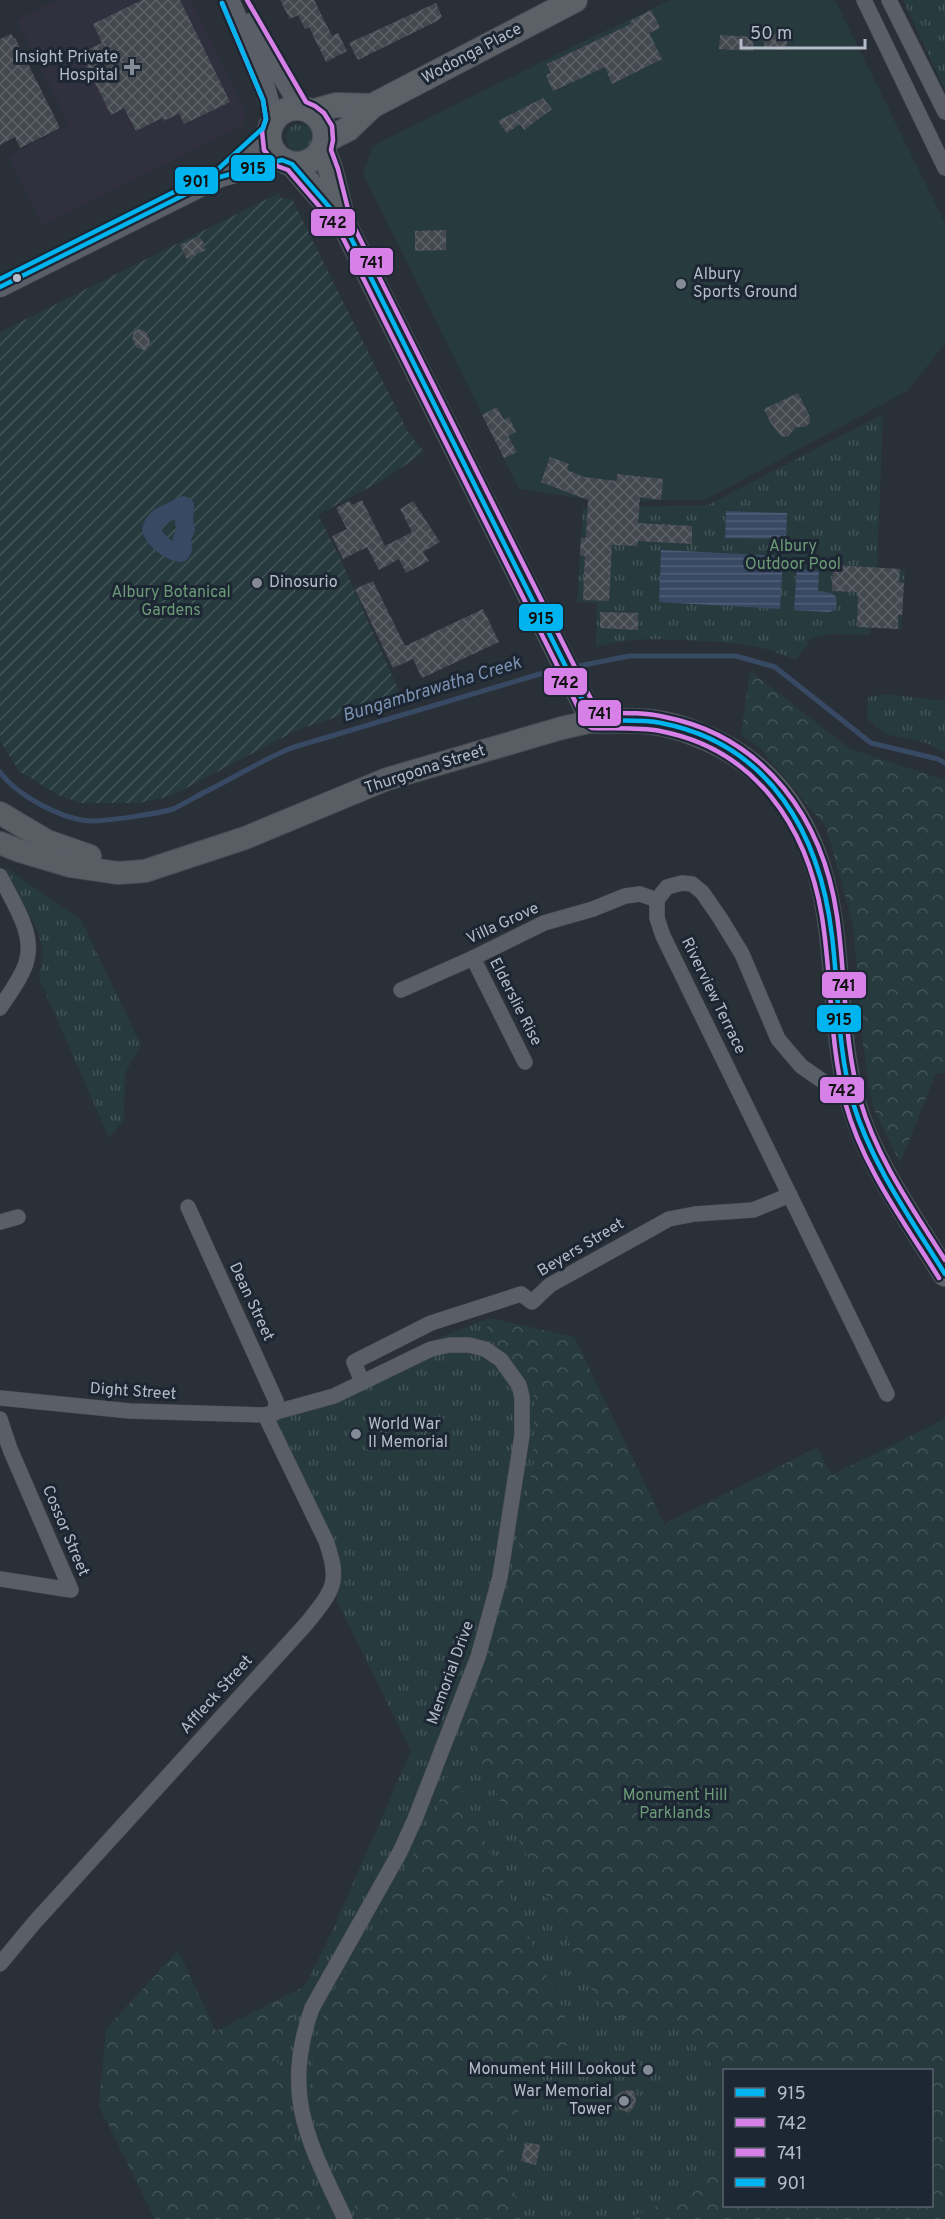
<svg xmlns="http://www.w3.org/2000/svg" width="945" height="2219" font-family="Overpass,sans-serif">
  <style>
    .medical { fill: #31303e }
    .grass { fill: url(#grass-tufts); fill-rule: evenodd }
    .forest { fill: url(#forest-crowns) }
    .garden { fill: url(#garden-furrows) }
    .pitch { fill: #273a3e }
    .water { fill: url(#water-rules) }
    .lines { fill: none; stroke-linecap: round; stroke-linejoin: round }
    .stream { stroke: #384963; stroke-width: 5 }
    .canal { stroke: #384963; stroke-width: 18 }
    .building { fill: url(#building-cross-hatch) }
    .minor-casing { stroke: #484c53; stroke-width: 16 }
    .tertiary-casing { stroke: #484c53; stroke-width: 21 }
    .secondary-casing { stroke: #484c53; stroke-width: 24 }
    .primary-casing { stroke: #484c55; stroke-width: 26 }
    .minor { stroke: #5a5e66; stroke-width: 15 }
    .tertiary { stroke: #5a5e66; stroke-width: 20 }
    .secondary { stroke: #595d64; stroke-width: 22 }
    .primary { stroke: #5c6168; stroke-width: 24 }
    .bus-1-casing { stroke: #1d2633; stroke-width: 9 }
    .bus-2-casing { stroke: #1d2633; stroke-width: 9 }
    .bus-3-casing { stroke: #1d2633; stroke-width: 9 }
    .bus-4-casing { stroke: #1d2633; stroke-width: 9 }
    .bus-1 { stroke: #00b5ef; stroke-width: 4.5 }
    .bus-2 { stroke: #d781e8; stroke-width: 4.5 }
    .bus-3 { stroke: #d781e8; stroke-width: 4.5 }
    .bus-4 { stroke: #00b5ef; stroke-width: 4.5 }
    .poi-dot { fill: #848b96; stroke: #1d2633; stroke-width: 2 }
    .bus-dot { fill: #b4bcc9; stroke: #1d2633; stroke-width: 2 }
    .labels { text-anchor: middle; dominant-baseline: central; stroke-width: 6; stroke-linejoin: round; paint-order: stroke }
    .street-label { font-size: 16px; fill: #b4bcc9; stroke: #1d2633 }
    .poi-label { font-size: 16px; fill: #b4bcc9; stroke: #1d2633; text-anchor: end }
    .park-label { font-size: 16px; fill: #6b9a76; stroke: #1d2633 }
    .water-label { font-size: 18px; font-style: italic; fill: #7c92b1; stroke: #1d2633 }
    .line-badge { stroke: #1d2633; stroke-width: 2 }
    .pale-badge-label { font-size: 16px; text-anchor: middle; font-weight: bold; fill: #111 }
  </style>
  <defs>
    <pattern id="grass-tufts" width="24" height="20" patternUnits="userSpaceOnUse" patternTransform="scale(1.5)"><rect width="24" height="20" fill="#273a3e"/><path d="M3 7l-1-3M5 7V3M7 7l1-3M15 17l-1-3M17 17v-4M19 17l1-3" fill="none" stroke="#445559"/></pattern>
    <pattern id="forest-crowns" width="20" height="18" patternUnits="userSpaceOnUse" patternTransform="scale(1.5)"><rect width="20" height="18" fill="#273a3e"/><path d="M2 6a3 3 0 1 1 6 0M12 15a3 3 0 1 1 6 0" fill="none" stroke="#445559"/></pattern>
    <pattern id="garden-furrows" width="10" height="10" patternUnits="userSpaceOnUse" patternTransform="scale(1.5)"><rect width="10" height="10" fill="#273a3e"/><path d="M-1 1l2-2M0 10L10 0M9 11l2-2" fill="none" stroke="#445559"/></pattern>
    <pattern id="water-rules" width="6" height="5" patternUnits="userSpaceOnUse" patternTransform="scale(1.5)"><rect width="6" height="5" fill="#384963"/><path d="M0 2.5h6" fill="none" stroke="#526178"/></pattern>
    <pattern id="building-cross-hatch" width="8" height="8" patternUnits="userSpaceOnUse" patternTransform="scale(1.5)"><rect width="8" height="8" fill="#444950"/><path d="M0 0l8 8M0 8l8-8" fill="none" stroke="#5d6168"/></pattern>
  </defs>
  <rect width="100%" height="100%" fill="#2a3038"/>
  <polygon class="medical" points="56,0 191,0 246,114 242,126 43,225 8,156 69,125 17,20"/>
  <g class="grass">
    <polygon points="903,0 945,0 945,89"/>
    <circle cx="300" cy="138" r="14"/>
    <path d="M883 414 877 568 905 570 901 629 870 627V635L830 634 811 639 796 660C761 644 738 643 701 641 665 639 631 637 596 647L597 603 577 602 583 508 708 505Z"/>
    <polygon points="885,694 945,701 945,754 927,743 885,734 867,719 868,697"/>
    <polygon points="5,867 81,920 141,1045 125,1073 124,1120 109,1138 39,978 43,956 39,934"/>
    <path d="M489 1318 574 1337 664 1524 817 1448 832 1475 945 1419V2219H155L100 2106 106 2029 178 1951 216 2032 305 1986 333 1929 411 1751 337 1601 339 1554 268 1415 399 1363 434 1340ZM724 2070H932V2206H724Z"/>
  </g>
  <g class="forest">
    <polygon points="750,671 850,749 945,780 945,1074 936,1073 900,1163 872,1105 863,1045 853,924 826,827 761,749 741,735"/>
    <polygon points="489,1318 574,1337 664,1524 817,1448 832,1475 945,1419 945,2219 625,2219 671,2200 723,2163 724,2159 724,2206 932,2206 932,2070 724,2070 724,2080 676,2021 640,2021 603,2013 464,1727 519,1544 534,1461 534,1388 486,1334"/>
    <polygon points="450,1766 563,2011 573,2038 520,2104 503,2153 519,2209 525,2219 361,2219 308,2103 314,2046 329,1998 389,1901 437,1809"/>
    <polygon points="178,1951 216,2031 287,1996 294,2017 277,2060 296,2143 325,2219 155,2219 99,2106 106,2029"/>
  </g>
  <polygon class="garden" points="279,193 281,198 292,199 408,432 424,452 386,478 318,515 341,560 401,696 297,730 171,796 139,803 82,803 58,795 19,771 0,741 0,332"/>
  <polygon class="pitch" points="670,0 835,0 945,223 945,344 907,391 705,500 599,501 519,489 363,174 373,146 574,46"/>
  <g class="water">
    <polygon points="726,511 787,513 786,539 725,538"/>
    <polygon points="661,550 783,556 780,609 659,602"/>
    <path d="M797 569 819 571 818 591C831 592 842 594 834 610L829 612 794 610Z"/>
  </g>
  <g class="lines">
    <g class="stream">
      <polyline points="574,667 629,656 736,656 775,667 871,743 938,759 945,763"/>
      <path d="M0 772C16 795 63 820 91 821 108 821 156 814 173 809 182 805 192 799 201 794 232 779 260 761 291 748L540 674 559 670"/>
    </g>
    <path class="canal" d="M181 553C169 552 156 541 151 530 154 514 172 513 183 505L185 506 184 523 186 529 182 539 183 549"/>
  </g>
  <g class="building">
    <polygon points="142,0 180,0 230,102 184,124 179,113 164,121 162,118 136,131 124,108 111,115 80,53 102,43 93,24"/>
    <polygon points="280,0 314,0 332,36 338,33 347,51 326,62 309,27 305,29 298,15 290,19"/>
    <polygon points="436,3 442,17 437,21 358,60 349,43"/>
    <polygon points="651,10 660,28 649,33 662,59 612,84 605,67 553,91 546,75 551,73 547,64 631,24 630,21"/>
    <polygon points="765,33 788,35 786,50 764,48"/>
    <polygon points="11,34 14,39 15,38 60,128 20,148 15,137 0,145 0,39"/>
    <polygon points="720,35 754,37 753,51 719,49"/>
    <polygon points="543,98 552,109 524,130 520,124 507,133 498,121"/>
    <polygon points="446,230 446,250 415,251 415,231"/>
    <polygon points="199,236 206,246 204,247 206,250 187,259 180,245"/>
    <polygon points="139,329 145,331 150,340 149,347 144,350 137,348 132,339 134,332"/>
    <polygon points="798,393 810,417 810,423 805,427 796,427 788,436 782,437 770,422 764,409"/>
    <polygon points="497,407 504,420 509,417 516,432 508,436 517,452 504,458 482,415"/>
    <polygon points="550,457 569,464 567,470 584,477 617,481 617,474 663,479 661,500 640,497 638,523 692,526 692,544 638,541 637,546 612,545 609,601 583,600 585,556 580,555 581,538 586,538 588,500 541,482"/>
    <polygon points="362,500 385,546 412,532 400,509 413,501 440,542 423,552 429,561 406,573 399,559 379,570 367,547 343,559 332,536 347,529 336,508 349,501 352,505"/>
    <polygon points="833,565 900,569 899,582 904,583 902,615 898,615 898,629 857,627 858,592 832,591"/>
    <polygon points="373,581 405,646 483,609 499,642 422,678 413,659 393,668 355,589"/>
    <polygon points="600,612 638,613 638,630 600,628"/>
    <polygon points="632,2090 636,2099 635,2105 629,2113 620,2109 614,2098 622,2091"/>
    <polygon points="525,2142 540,2145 536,2165 521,2161"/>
  </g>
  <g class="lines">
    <g class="minor-casing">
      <g id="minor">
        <polyline points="864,0 945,168"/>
        <polyline points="889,0 945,112"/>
        <path d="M0 876C12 901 36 934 26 963 21 979 9 994 0 1008"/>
        <polyline points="473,958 525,1062"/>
        <polyline points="401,990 473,958 544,923 593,909 625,896 640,894 657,900"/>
        <polyline points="854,1103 801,1066 778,1039 742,954 720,918 702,892 692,884 682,883 667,887 657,900 657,918 663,936 887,1394"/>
        <polyline points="188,1207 276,1401 275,1413"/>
        <polyline points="0,1222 18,1217"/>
        <polyline points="362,1382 354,1362 431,1323 521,1294 532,1302 550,1285 669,1219 695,1214 753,1210 790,1195"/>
        <path d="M0 1398 130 1411 265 1415 334 1396 431 1349 450 1345H469L485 1349 501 1360 519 1385 522 1397V1435L500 1577 478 1657 415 1819 400 1852 312 2008C281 2095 308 2140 345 2219"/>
        <polyline points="0,1419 10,1449 71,1590 0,1579"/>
        <path d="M0 1964 34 1923 307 1623C333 1590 341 1583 326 1541L265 1415"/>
      </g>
    </g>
    <g class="tertiary-casing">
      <g id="tertiary">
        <polyline points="229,0 261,73 274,120"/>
        <polyline points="251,23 301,108"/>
        <polyline points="224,174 269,132"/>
        <polyline points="0,287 220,177 282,160"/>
      </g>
    </g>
    <g class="secondary-casing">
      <g id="secondary">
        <polyline points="0,813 47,841 90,856"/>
        <polyline points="0,843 20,851 70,866 118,873 145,871 245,838 387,779 562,728 593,721"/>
      </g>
    </g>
    <g class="primary-casing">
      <g id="primary">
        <circle cx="297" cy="136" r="28"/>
        <polyline points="311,112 336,105 372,106"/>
        <polyline points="326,140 348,129 372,106 575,0"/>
        <path d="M323 150 331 171 344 224 593 721C613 721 633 720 652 722 667 724 682 728 696 734 777 764 816 832 829 914 839 976 836 1041 853 1102 871 1165 912 1220 945 1274"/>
        <polyline points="292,164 340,219"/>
      </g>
    </g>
    <use href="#minor" class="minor"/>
    <use href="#tertiary" class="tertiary"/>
    <use href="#secondary" class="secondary"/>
    <use href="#primary" class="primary"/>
    <g class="bus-1-casing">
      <path id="bus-1" d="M0 287 220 177 282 160 292 164 344 224 593 721C616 721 639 719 661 723 770 744 820 834 832 936 839 992 837 1049 853 1103 872 1165 911 1219 945 1274"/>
    </g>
    <g class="bus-2-casing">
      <path id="bus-2" d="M222 3 263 100 266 119 262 131 264 150 277 166 288 170 338 228 587 725 592 728C615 729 638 727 660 731 755 749 807 826 822 917 832 978 829 1041 845 1102 862 1166 904 1222 939 1278"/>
    </g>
    <g class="bus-3-casing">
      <path id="bus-3" d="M247 0 306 102 315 106 324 113 332 126 333 140 331 150 338 169 351 221 598 713C620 713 643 712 665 717 765 737 823 819 837 916 846 977 843 1040 860 1100 877 1159 913 1209 945 1260"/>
    </g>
    <g class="bus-4-casing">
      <polyline id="bus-4" points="0,279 216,171 263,128 266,119 263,100 222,3"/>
    </g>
    <use href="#bus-1" class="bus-1"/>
    <use href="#bus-2" class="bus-2"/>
    <use href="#bus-3" class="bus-3"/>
    <use href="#bus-4" class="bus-4"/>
  </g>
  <g class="poi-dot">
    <path d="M129 58h6v6h6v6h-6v6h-6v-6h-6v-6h6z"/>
    <circle cx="681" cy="284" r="6"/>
    <circle cx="257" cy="583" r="6"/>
    <circle cx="356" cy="1434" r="6"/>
    <circle cx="648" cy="2070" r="6"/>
    <circle cx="624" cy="2101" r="6"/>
  </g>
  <circle class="bus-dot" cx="17" cy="278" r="5"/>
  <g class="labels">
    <g class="street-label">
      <text transform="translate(472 54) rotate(-28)">Wodonga Place</text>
      <text transform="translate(425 770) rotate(-18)">Thurgoona Street</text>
      <text transform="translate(503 924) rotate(-25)">Villa Grove</text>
      <text transform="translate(713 996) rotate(64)">Riverview Terrace</text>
      <text transform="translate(515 1002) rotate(63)">Elderslie Rise</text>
      <text transform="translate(581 1248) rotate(-31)">Beyers Street</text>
      <text transform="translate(251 1302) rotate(65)">Dean Street</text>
      <text transform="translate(133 1392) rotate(4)">Dight Street</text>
      <text transform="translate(65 1531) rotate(67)">Cossor Street</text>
      <text transform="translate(451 1673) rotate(-70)">Memorial Drive</text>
      <text transform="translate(217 1695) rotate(-48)">Affleck Street</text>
    </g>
    <g class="poi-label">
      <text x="118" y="58">Insight Private<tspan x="118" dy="18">Hospital</tspan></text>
      <text x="693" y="275" text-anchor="start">Albury<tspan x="693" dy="18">Sports Ground</tspan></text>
      <text x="269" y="583" text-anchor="start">Dinosurio</text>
      <text x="368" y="1425" text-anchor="start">World War<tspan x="368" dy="18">II Memorial</tspan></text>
      <text x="636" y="2070">Monument Hill Lookout</text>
      <text x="612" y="2092">War Memorial<tspan x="612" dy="18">Tower</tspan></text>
    </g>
    <g class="park-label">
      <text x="793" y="547">Albury<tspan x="793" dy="18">Outdoor Pool</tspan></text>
      <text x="171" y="593">Albury Botanical<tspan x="171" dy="18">Gardens</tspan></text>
      <text x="675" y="1796">Monument Hill<tspan x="675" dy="18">Parklands</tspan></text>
    </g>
    <g class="water-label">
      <text transform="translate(432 690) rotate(-17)">Bungambrawatha Creek</text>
    </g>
  </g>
  <g class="line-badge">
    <rect x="230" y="154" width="46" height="28" rx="6" fill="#00b5ef"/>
    <rect x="174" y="166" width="45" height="29" rx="6" fill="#00b5ef"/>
    <rect x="310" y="208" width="46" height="29" rx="6" fill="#d781e8"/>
    <rect x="349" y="247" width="45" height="29" rx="6" fill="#d781e8"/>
    <rect x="518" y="603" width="46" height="29" rx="6" fill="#00b5ef"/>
    <rect x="543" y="667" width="45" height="29" rx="6" fill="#d781e8"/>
    <rect x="577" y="699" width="45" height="28" rx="6" fill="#d781e8"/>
    <rect x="821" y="971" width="46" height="28" rx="6" fill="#d781e8"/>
    <rect x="816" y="1004" width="46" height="29" rx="6" fill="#00b5ef"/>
    <rect x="819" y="1076" width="46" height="28" rx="6" fill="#d781e8"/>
  </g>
  <g class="pale-badge-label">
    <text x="253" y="174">915</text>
    <text x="196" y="187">901</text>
    <text x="333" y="228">742</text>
    <text x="372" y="268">741</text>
    <text x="541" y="624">915</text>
    <text x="565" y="688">742</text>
    <text x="600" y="719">741</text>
    <text x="844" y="991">741</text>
    <text x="839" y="1025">915</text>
    <text x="842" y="1096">742</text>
  </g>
  <rect x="723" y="2069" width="210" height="138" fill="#1d2633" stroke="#59626f" stroke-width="1.5"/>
  <rect x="735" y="2088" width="30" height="9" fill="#00b5ef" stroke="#59626f" stroke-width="1.5"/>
  <text x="777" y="2099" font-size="18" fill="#b4bcc9">915</text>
  <rect x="735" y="2118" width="30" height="9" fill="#d781e8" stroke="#59626f" stroke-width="1.5"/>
  <text x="777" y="2129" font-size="18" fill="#b4bcc9">742</text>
  <rect x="735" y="2148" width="30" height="9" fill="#d781e8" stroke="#59626f" stroke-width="1.5"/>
  <text x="777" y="2159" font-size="18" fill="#b4bcc9">741</text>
  <rect x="735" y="2178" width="30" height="9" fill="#00b5ef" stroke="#59626f" stroke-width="1.5"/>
  <text x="777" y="2189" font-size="18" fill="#b4bcc9">901</text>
  <path d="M741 39v9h124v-9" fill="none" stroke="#b4bcc9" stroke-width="3"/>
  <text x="750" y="39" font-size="18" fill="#b4bcc9" stroke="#1d2633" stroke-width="4.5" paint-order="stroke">50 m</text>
</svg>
